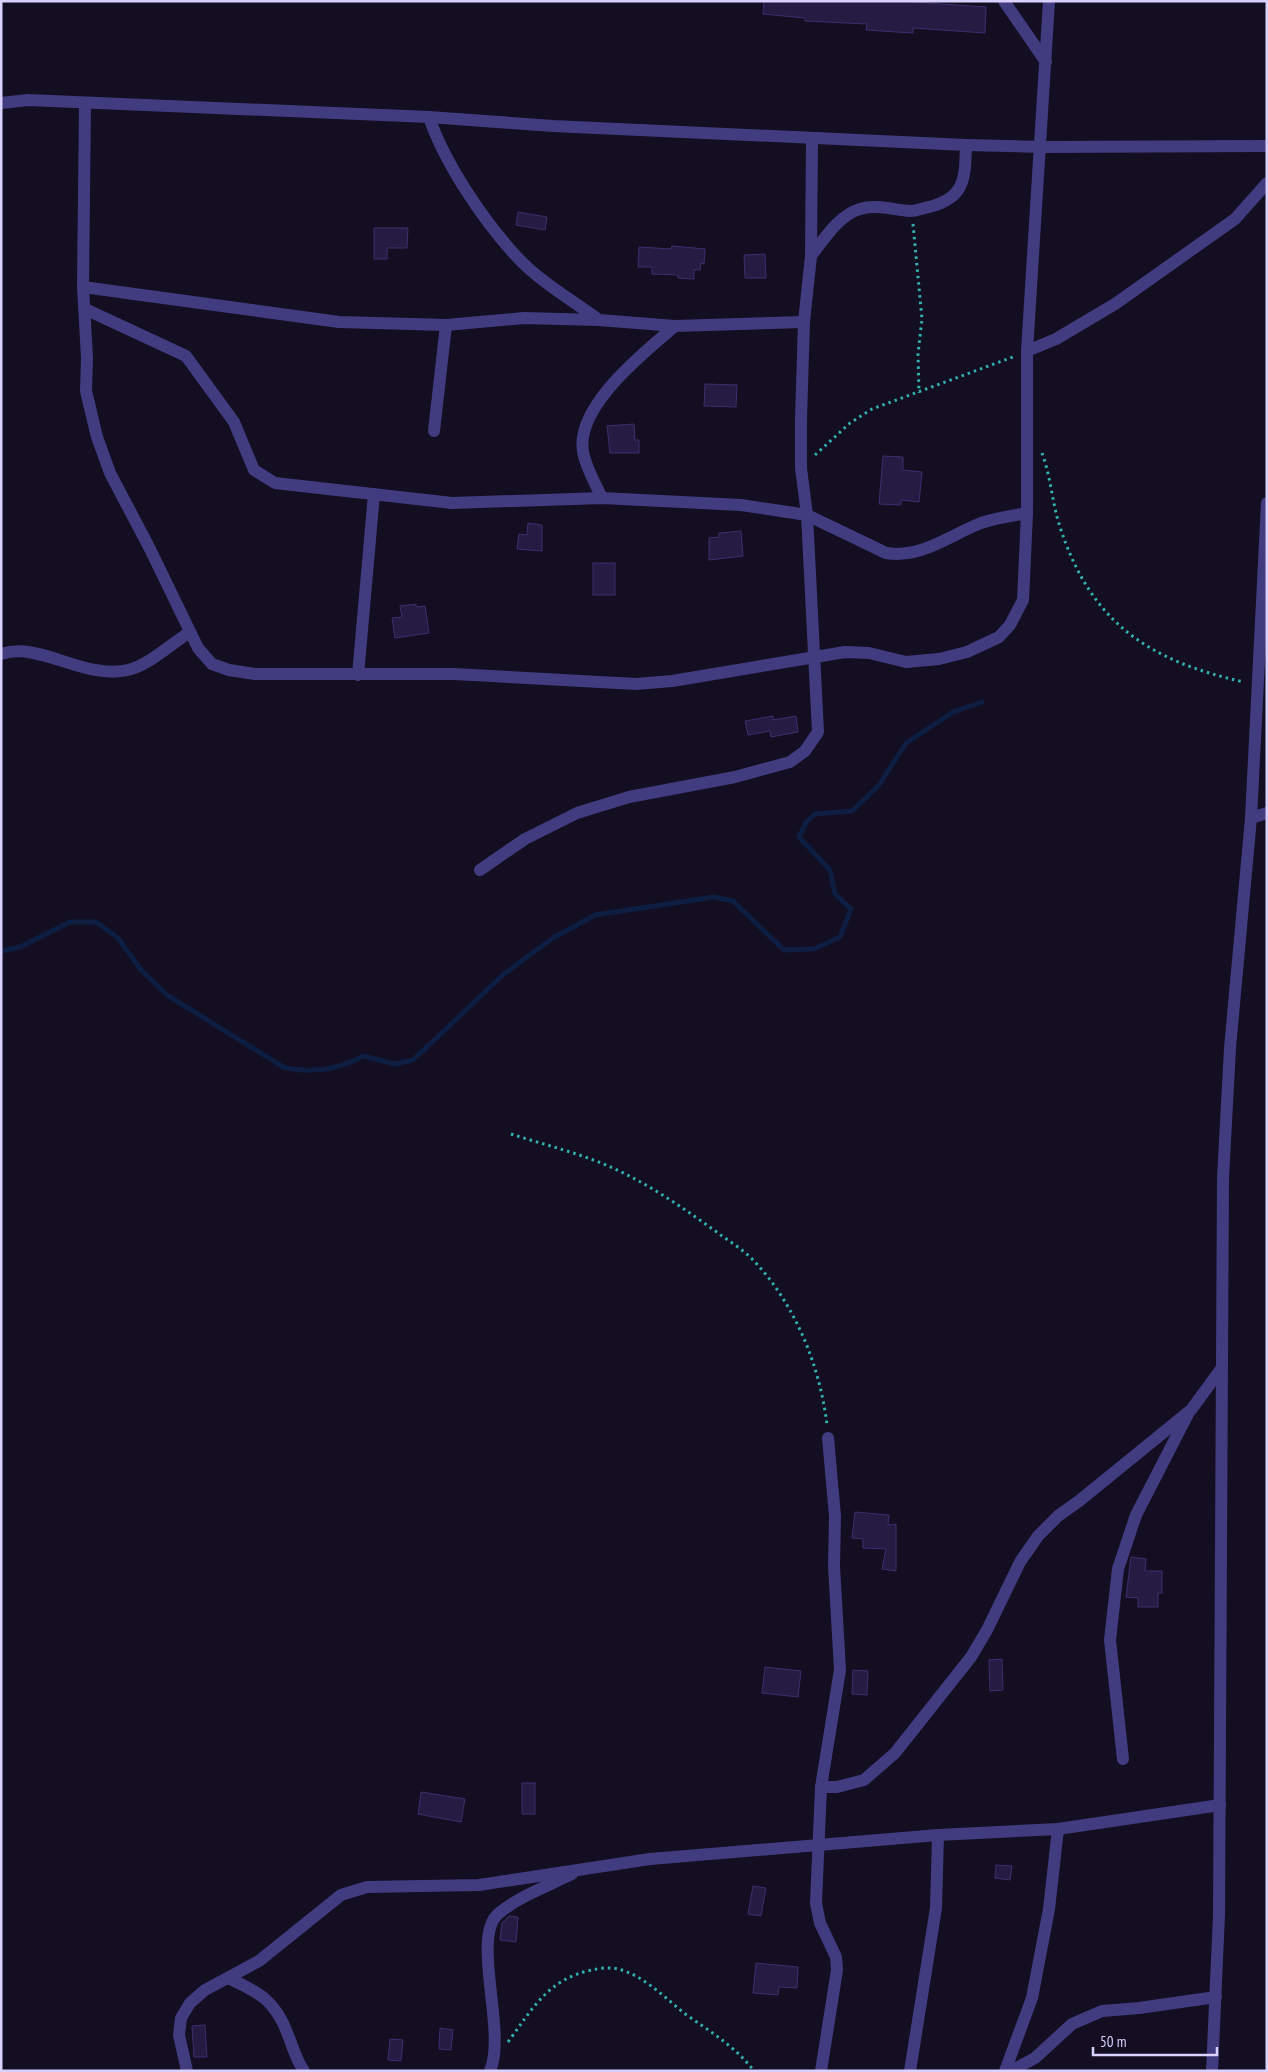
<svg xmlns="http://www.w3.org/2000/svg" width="1268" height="2072" font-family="'PT Sans Narrow',sans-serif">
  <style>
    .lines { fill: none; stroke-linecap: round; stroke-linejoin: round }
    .stream { stroke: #0d1e42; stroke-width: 5 }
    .building { fill: #251b43; stroke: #3e2e6e }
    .path { stroke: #32b1b0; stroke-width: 3; stroke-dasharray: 2.5 4; stroke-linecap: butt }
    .minor { stroke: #413b80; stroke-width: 12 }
  </style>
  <rect width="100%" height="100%" fill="#130e22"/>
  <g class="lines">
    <path class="stream" d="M1 951 20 947 70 922H96L118 938 141 970 167 995 285 1068C314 1073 337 1070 363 1056L395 1064 413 1060 504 974 553 938 595 915 714 897 733 901 784 950 814 949 840 937 851 909 835 894 830 870 799 837 806 822 815 814 852 811 879 785 906 743 953 712 982 702"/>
  </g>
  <g class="building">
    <polygon points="764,1 899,1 986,7 985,33 913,28 913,33 866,30 867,24 805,21 805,18 763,14"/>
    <polygon points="518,212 547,217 545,230 516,225"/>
    <polygon points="374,228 408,228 407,248 387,248 387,259 374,259"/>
    <polygon points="672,246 705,249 704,264 701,263 700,270 694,270 694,279 678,278 678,275 652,274 652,267 638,267 639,247 671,249"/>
    <polygon points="765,254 766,278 745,278 744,255"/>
    <polygon points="705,384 737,385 736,407 704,406"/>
    <polygon points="634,424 635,440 639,440 639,453 610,453 607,426"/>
    <polygon points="883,456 903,457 903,470 922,472 919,502 901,500 901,505 879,504"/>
    <polygon points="528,523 542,525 542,551 517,549 519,534 527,535"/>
    <polygon points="741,531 743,556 709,560 709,538 719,537 719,533"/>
    <rect x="593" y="563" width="22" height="32"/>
    <polygon points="416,604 416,607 425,606 429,633 395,638 392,618 402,617 400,606"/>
    <polygon points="773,716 773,720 796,716 798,732 771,737 770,731 748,735 745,721"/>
    <polygon points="855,1512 889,1515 888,1525 896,1524 896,1571 882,1569 886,1549 863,1548 863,1539 852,1538"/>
    <polygon points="1131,1557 1146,1559 1145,1571 1162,1571 1162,1593 1158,1593 1158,1607 1138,1607 1138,1598 1126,1597"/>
    <polygon points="1002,1659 1003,1690 990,1691 989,1660"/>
    <polygon points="765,1667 801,1671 798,1697 762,1693"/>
    <polygon points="853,1670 868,1671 867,1695 852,1694"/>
    <rect x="522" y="1783" width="13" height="31"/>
    <polygon points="421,1792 465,1799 461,1822 418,1814"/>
    <polygon points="996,1865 1012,1866 1010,1880 995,1878"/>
    <polygon points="753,1886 766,1888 761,1916 748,1914"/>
    <polygon points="509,1916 518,1917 516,1942 500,1940 502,1923"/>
    <polygon points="756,1963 798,1967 797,1988 779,1987 778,1995 753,1993"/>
    <polygon points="205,2025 207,2057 194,2057 192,2026"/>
    <polygon points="440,2028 453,2030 451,2050 439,2049"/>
    <polygon points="390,2039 403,2040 401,2061 388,2060"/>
  </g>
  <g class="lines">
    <g class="path">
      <polyline points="913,224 922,319 918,354 919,393"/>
      <path d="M1042 453C1051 477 1052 503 1060 527 1091 623 1149 661 1244 682"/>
      <polyline points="815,455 850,423 872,409 1013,357"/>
      <path d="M511 1134C545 1145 583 1154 615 1169 652 1186 686 1210 718 1233 730 1242 744 1250 754 1261 795 1304 820 1366 827 1425"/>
      <path d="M508 2042C533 2008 548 1979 592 1970 600 1968 610 1967 618 1969 643 1975 664 1997 684 2013 709 2031 735 2046 754 2071"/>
    </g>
    <g class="minor">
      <polyline points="1004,1 1046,62"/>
      <polyline points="1,103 28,100 429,117 553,126 966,145 1042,147 1267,146"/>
      <polyline points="85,103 83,287 87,358 86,391 97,437 110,473 150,549 198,648 212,664 229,670 255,674 454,674 636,684 672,681 845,652 869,653 906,662 939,659 967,652 999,637 1010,625 1023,600 1027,513 1027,351 1049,1"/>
      <path d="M429 117C445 164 483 220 517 257 540 282 572 300 599 320"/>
      <path d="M811 256C824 239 839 215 860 209 876 204 894 210 910 211 917 211 923 208 929 207 966 198 965 177 966 145"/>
      <polyline points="83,287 339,322 446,325 524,318 599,320 675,326 804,322"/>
      <path d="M85 309 186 356 234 422 254 470 275 483 452 503 602 498 741 505 807 515 886 553C921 559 950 535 981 523 995 518 1012 516 1027 513"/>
      <polyline points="1027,351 1056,339 1115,304 1235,219 1267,183"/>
      <polyline points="434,431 446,325"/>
      <path d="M602 498C595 483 586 468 583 452 575 406 645 352 675 326"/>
      <path d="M1 654C40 641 83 680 128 670 149 665 171 644 190 632"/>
      <polyline points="358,675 374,494"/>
      <polyline points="1251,818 1267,813"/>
      <polyline points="480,870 525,839 577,813 629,797 735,777 790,762 805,751 818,732 807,515 801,468 801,419 804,322 811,256 812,139"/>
      <polyline points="1123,1759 1110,1640 1118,1569 1136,1515 1188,1414"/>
      <polyline points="821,1787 837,1787 864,1780 895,1753 971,1657 987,1630 1020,1562 1038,1536 1058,1516 1079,1501 1191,1410 1221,1369"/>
      <path d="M228 1978C259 1992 276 2001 288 2035 293 2047 296 2060 304 2071"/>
      <polyline points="187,2071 179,2035 181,2018 190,2003 205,1990 259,1961 341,1895 367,1887 479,1885 650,1859 938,1835 1058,1829 1220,1805"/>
      <path d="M490 2071C507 2032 471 1938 498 1914 519 1896 548 1886 572 1874"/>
      <polyline points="821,2071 837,1970 836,1957 820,1923 816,1903 821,1787 840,1670 834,1566 835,1516 828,1438"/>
      <polyline points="910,2071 936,1908 938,1835"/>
      <polyline points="1005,2071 1032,1998 1049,1909 1058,1829"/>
      <polyline points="1011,2071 1035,2058 1072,2024 1102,2011 1139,2008 1216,1997"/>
      <polyline points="1212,2071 1219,1915 1223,1178 1230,1048 1251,818 1267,503"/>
    </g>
  </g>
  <rect width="1268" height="2072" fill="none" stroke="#d9d1fe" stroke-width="5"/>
  <path d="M1093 2047v8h124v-8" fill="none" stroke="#d9d1fe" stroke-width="2.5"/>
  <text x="1100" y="2047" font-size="15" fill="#d9d1fe" stroke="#130e22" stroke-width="4" paint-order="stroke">50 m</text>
</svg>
